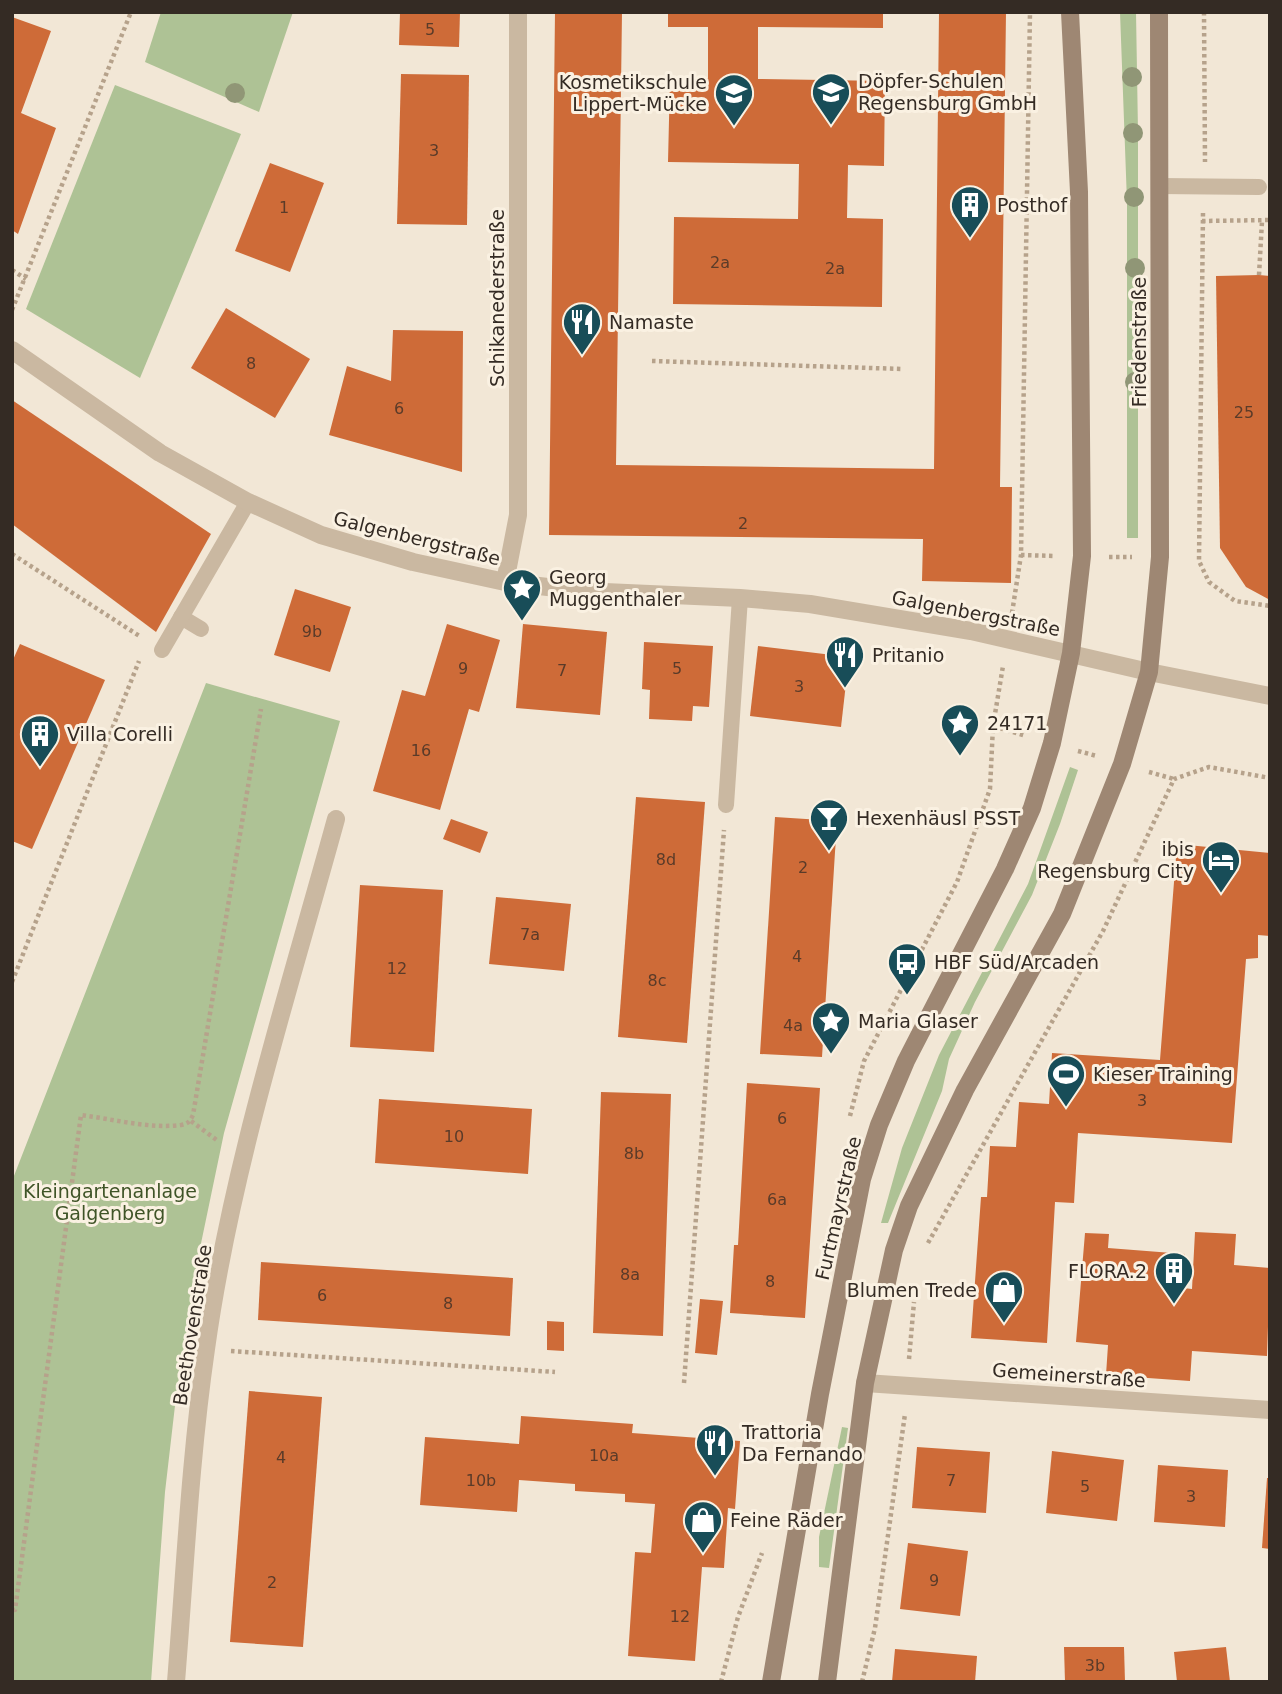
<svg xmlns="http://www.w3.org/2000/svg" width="1282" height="1694" font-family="'DejaVu Sans',sans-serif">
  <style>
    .green { fill: #aec295 }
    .building { fill: #ce6b38 }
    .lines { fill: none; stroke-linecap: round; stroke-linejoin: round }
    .path { stroke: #b6a28b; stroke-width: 4.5; stroke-dasharray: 3.5 3.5; stroke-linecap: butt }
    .service { stroke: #cab8a1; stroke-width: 16 }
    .minor { stroke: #cab8a1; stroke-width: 18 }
    .tertiary { stroke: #cab8a1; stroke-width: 18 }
    .secondary { stroke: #9e8773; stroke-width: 18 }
    .tree { fill: #909676 }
    .labels { text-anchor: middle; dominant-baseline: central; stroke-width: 6; stroke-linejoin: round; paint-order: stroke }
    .number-label { font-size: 16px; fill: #5a3b29 }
    .poi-label { font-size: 19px; fill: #342b24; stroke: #faf1e2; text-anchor: start }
    .street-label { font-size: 19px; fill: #342b24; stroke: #faf1e2 }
    .park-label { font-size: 19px; fill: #3f5427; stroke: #faf1e2 }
  </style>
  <rect width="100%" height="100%" fill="#f2e7d6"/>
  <g class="green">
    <polygon points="161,12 293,12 259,112 145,62"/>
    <polygon points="1120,12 1136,12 1138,132 1138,538 1127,538 1127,202"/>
    <polygon points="115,85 241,134 140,378 26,309"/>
    <polygon points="206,683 340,721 224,1133 199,1253 176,1397 165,1492 151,1682 12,1682 12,1181"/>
    <polygon points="1070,767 1078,770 1060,824 1032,895 975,1002 949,1059 942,1091 888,1223 881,1223 902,1148 939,1055 1028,884"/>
    <polygon points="842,1427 848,1428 829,1568 819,1567 819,1537"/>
  </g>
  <g class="building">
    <polygon points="400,12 460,12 459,47 399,45"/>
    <polygon points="555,12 622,12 616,465 934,469 939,12 1006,12 1000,487 1012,487 1011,583 922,581 923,539 549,535"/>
    <polygon points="668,12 883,12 883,28 758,27 758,79 885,81 884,166 848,165 847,218 883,219 882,307 673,304 674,217 798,219 799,164 668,162 670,78 708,78 708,27 668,27"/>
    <polygon points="12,17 51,31 21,113 56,128 18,234 12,230"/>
    <polygon points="401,74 469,75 467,225 397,224"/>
    <polygon points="270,163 324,183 290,272 235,251"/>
    <polygon points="1259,275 1270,276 1270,600 1246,587 1220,548 1216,276"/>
    <polygon points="226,308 310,359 275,418 191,368"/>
    <polygon points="393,330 463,331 462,472 329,435 347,366 391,381"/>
    <polygon points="12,400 211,534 156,632 12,524"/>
    <polygon points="295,589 351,607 330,672 274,655"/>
    <polygon points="447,624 500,640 479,712 469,709 440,810 373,791 402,690 425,696"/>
    <polygon points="523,624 607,632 600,715 516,708"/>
    <polygon points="644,642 713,646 709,707 693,706 692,721 649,719 650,690 642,689"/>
    <polygon points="20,644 105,680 32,849 12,841 12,662"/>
    <polygon points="758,646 849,657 841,727 750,716"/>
    <polygon points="636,797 705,802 687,1043 618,1037"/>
    <polygon points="775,817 837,821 822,1057 760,1054"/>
    <polygon points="451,819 488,832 480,853 443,839"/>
    <polygon points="1177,844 1270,853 1270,936 1258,935 1258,958 1246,959 1232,1143 1078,1133 1074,1203 1055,1202 1047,1343 971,1338 981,1197 987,1197 990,1146 1016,1147 1019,1102 1049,1104 1052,1053 1160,1060"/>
    <polygon points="360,885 443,890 434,1052 350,1047"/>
    <polygon points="496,897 571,904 564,971 489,964"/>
    <polygon points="747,1083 820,1088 805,1318 730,1313 734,1245 738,1245"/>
    <polygon points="601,1092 671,1094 663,1336 593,1333"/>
    <polygon points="379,1099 532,1109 528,1174 375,1163"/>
    <polygon points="1195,1232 1236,1234 1234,1265 1270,1268 1267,1356 1192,1351 1190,1381 1106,1375 1108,1345 1076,1342 1085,1233 1109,1234 1108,1248 1185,1254 1183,1288 1192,1289"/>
    <polygon points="261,1262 513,1278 510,1336 258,1320"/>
    <polygon points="700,1299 723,1301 717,1355 695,1353"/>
    <polygon points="547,1321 564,1322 564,1351 547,1350"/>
    <polygon points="249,1391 322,1397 303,1647 230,1642"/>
    <polygon points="521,1416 633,1424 632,1433 740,1441 735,1509 728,1508 724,1568 702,1567 695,1661 628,1656 635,1552 651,1553 655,1504 625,1502 625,1494 575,1491 575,1484 519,1480 517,1512 420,1505 425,1437 519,1444"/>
    <polygon points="917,1447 990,1452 986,1513 912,1508"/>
    <polygon points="1052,1451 1124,1460 1117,1521 1046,1513"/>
    <polygon points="1158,1465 1228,1470 1225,1527 1154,1522"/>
    <polygon points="1267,1478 1270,1478 1270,1549 1262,1548"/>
    <polygon points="908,1543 968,1551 960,1616 900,1609"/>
    <polygon points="1064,1647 1124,1647 1125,1682 1065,1682"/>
    <polygon points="1226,1647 1230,1682 1177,1682 1174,1652"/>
    <polygon points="895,1649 977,1656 975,1682 892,1682"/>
  </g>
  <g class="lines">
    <g class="path">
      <polyline points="1204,12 1205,162"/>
      <polyline points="1203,213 1199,561 1209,582 1235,601 1270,606"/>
      <polyline points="1202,221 1270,220"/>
      <polyline points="12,270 26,279"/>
      <polyline points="1259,275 1262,221"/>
      <polyline points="12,310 131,12"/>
      <polyline points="652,361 903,369"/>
      <polyline points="12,554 141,637"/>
      <polyline points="1021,555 1055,556"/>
      <polyline points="1109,557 1132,557"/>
      <polyline points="1012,613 1021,555 1030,12"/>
      <polyline points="993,726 1026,736"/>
      <polyline points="1078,751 1097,756"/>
      <polyline points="1149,772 1174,779"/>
      <polyline points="12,982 139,661"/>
      <polyline points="850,1116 864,1061 957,882 990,789 993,726 1003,666"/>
      <polyline points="191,1121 218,1141"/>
      <polyline points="928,1243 1103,931 1174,779 1209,767 1270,778"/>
      <polyline points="231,1351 555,1372"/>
      <polyline points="909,1359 914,1302"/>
      <polyline points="684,1383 724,830"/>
      <path d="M12 1610H15L81 1115C113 1119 149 1129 181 1125 188 1124 190 1121 193 1115L261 709"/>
      <polyline points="721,1682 738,1617 762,1553"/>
      <polyline points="862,1682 875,1628 905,1414"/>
    </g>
    <g class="service">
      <polyline points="1160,186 1259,187"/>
      <polyline points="181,617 201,629"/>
      <polyline points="162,650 248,502"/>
      <polyline points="726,805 740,598"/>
    </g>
    <g class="minor">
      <polyline points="505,582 518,515 518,12"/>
      <polyline points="865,1383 1270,1410"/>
      <path d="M176 1682C185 1571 190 1459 206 1349 231 1169 288 994 336 819"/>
    </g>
    <polyline class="tertiary" points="12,350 160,453 248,502 321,535 413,562 505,582 582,591 740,598 810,604 971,631 1149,672 1270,696"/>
    <g class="secondary">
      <polyline points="771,1682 820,1394 862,1179 879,1125 906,1061 1005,869 1032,808 1052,743 1071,653 1082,556 1079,192 1070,12"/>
      <polyline points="827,1682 865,1383 894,1250 909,1206 965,1090 1062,914 1122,764 1149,672 1160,557 1159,12"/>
    </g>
  </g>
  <g class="tree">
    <circle cx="1132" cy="77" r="10"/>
    <circle cx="235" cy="93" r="10"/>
    <circle cx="1133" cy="133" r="10"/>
    <circle cx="1134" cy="197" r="10"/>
    <circle cx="1135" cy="268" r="10"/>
    <circle cx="1135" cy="382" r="10"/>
  </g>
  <defs>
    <g id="school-pin" transform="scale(2.0125)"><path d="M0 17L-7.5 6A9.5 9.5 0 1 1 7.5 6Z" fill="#184d58" stroke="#faf1e2"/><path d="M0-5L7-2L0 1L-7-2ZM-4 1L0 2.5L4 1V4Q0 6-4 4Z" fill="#fff"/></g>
    <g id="building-pin" transform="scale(2.0125)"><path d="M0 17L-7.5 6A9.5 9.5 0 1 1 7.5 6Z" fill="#184d58" stroke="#faf1e2"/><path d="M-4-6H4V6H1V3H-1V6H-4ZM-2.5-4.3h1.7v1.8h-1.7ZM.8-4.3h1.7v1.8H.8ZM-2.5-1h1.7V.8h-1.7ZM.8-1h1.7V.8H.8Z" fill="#fff"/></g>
    <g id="restaurant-pin" transform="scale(2.0125)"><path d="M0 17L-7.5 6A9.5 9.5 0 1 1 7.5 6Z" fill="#184d58" stroke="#faf1e2"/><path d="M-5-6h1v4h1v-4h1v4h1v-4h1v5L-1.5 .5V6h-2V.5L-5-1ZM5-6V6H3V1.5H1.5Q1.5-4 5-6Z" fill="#fff"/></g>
    <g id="sight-pin" transform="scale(2.0125)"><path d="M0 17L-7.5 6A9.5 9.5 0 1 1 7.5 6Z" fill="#184d58" stroke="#faf1e2"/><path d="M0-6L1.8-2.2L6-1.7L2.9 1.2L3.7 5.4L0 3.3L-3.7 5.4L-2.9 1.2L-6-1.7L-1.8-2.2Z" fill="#fff"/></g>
    <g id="bar-pin" transform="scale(2.0125)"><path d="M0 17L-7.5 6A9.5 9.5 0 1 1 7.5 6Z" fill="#184d58" stroke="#faf1e2"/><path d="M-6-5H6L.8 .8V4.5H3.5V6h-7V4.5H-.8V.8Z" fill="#fff"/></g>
    <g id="hotel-pin" transform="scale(2.0125)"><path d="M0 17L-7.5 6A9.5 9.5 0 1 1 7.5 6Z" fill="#184d58" stroke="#faf1e2"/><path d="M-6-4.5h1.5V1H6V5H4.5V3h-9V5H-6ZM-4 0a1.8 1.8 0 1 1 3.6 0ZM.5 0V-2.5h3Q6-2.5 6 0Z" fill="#fff"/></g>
    <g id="bus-pin" transform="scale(2.0125)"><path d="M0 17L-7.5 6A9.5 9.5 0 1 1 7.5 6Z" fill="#184d58" stroke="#faf1e2"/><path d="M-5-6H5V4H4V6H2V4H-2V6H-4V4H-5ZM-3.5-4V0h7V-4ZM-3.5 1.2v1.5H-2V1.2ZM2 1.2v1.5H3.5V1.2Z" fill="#fff"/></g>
    <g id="stadium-pin" transform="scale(2.0125)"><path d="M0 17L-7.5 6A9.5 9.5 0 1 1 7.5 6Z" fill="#184d58" stroke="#faf1e2"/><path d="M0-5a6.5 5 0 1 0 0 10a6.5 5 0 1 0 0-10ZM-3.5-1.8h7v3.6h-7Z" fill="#fff"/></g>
    <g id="shop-pin" transform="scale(2.0125)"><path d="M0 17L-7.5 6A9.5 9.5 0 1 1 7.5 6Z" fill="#184d58" stroke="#faf1e2"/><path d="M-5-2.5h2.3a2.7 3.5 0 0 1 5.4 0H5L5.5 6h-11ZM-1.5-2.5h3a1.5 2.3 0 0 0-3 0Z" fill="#fff"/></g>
  </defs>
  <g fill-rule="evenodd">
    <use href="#school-pin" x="831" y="92"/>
    <use href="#school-pin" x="734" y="93"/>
    <use href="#building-pin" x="970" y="205"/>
    <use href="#restaurant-pin" x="582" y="322"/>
    <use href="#sight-pin" x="522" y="588"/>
    <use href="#restaurant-pin" x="845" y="655"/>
    <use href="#sight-pin" x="960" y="723"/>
    <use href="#building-pin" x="40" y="734"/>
    <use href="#bar-pin" x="829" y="818"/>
    <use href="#hotel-pin" x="1221" y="860"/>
    <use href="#bus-pin" x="907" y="962"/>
    <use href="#sight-pin" x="831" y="1021"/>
    <use href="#stadium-pin" x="1066" y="1074"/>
    <use href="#building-pin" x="1174" y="1271"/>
    <use href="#shop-pin" x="1004" y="1290"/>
    <use href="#restaurant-pin" x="715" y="1443"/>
    <use href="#shop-pin" x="703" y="1520"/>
  </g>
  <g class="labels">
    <g class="number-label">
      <text x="430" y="29">5</text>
      <text x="434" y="150">3</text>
      <text x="284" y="207">1</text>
      <text x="720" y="262">2a</text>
      <text x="835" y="268">2a</text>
      <text x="251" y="363">8</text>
      <text x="399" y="408">6</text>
      <text x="1244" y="412">25</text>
      <text x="743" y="523">2</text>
      <text x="312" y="631">9b</text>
      <text x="463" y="668">9</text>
      <text x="677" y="668">5</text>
      <text x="562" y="670">7</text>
      <text x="799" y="686">3</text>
      <text x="421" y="750">16</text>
      <text x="666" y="859">8d</text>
      <text x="803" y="867">2</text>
      <text x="530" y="934">7a</text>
      <text x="797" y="956">4</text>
      <text x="397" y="968">12</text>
      <text x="657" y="980">8c</text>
      <text x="793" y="1025">4a</text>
      <text x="1142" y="1100">3</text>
      <text x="782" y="1118">6</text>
      <text x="454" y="1136">10</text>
      <text x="634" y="1153">8b</text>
      <text x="777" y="1199">6a</text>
      <text x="630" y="1274">8a</text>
      <text x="770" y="1281">8</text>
      <text x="322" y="1295">6</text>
      <text x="448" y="1303">8</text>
      <text x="604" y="1455">10a</text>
      <text x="281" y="1457">4</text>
      <text x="481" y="1480">10b</text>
      <text x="951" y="1480">7</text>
      <text x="1085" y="1486">5</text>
      <text x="1191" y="1496">3</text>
      <text x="934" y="1580">9</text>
      <text x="272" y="1582">2</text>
      <text x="680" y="1616">12</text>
      <text x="1095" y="1665">3b</text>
    </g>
    <g class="poi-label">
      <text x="858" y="81">Döpfer-Schulen<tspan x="858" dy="22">Regensburg GmbH</tspan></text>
      <text x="707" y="82" text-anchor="end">Kosmetikschule<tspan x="707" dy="22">Lippert-Mücke</tspan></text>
      <text x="997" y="205">Posthof</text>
      <text x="609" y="322">Namaste</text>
      <text x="549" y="577">Georg<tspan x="549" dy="22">Muggenthaler</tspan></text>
      <text x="872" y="655">Pritanio</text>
      <text x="987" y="723">24171</text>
      <text x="67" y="734">Villa Corelli</text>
      <text x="856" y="818">Hexenhäusl PSST</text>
      <text x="1194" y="849" text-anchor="end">ibis<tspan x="1194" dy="22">Regensburg City</tspan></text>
      <text x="934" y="962">HBF Süd/Arcaden</text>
      <text x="858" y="1021">Maria Glaser</text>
      <text x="1093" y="1074">Kieser Training</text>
      <text x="1147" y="1271" text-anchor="end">FLORA.2</text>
      <text x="977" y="1290" text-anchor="end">Blumen Trede</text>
      <text x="742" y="1432">Trattoria<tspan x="742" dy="22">Da Fernando</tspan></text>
      <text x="730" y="1520">Feine Räder</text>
    </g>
    <g class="street-label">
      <text transform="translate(497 298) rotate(-90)">Schikanederstraße</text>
      <text transform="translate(1139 342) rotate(-90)">Friedenstraße</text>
      <text transform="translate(417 538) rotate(14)">Galgenbergstraße</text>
      <text transform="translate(976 613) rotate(11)">Galgenbergstraße</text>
      <text transform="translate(838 1208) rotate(-77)">Furtmayrstraße</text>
      <text transform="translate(192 1325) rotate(-81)">Beethovenstraße</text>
      <text transform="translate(1069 1375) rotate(4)">Gemeinerstraße</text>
    </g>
    <g class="park-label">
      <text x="110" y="1191">Kleingartenanlage<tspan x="110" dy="22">Galgenberg</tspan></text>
    </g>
  </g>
  <rect width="1282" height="1694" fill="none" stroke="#342b24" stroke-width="28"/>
</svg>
